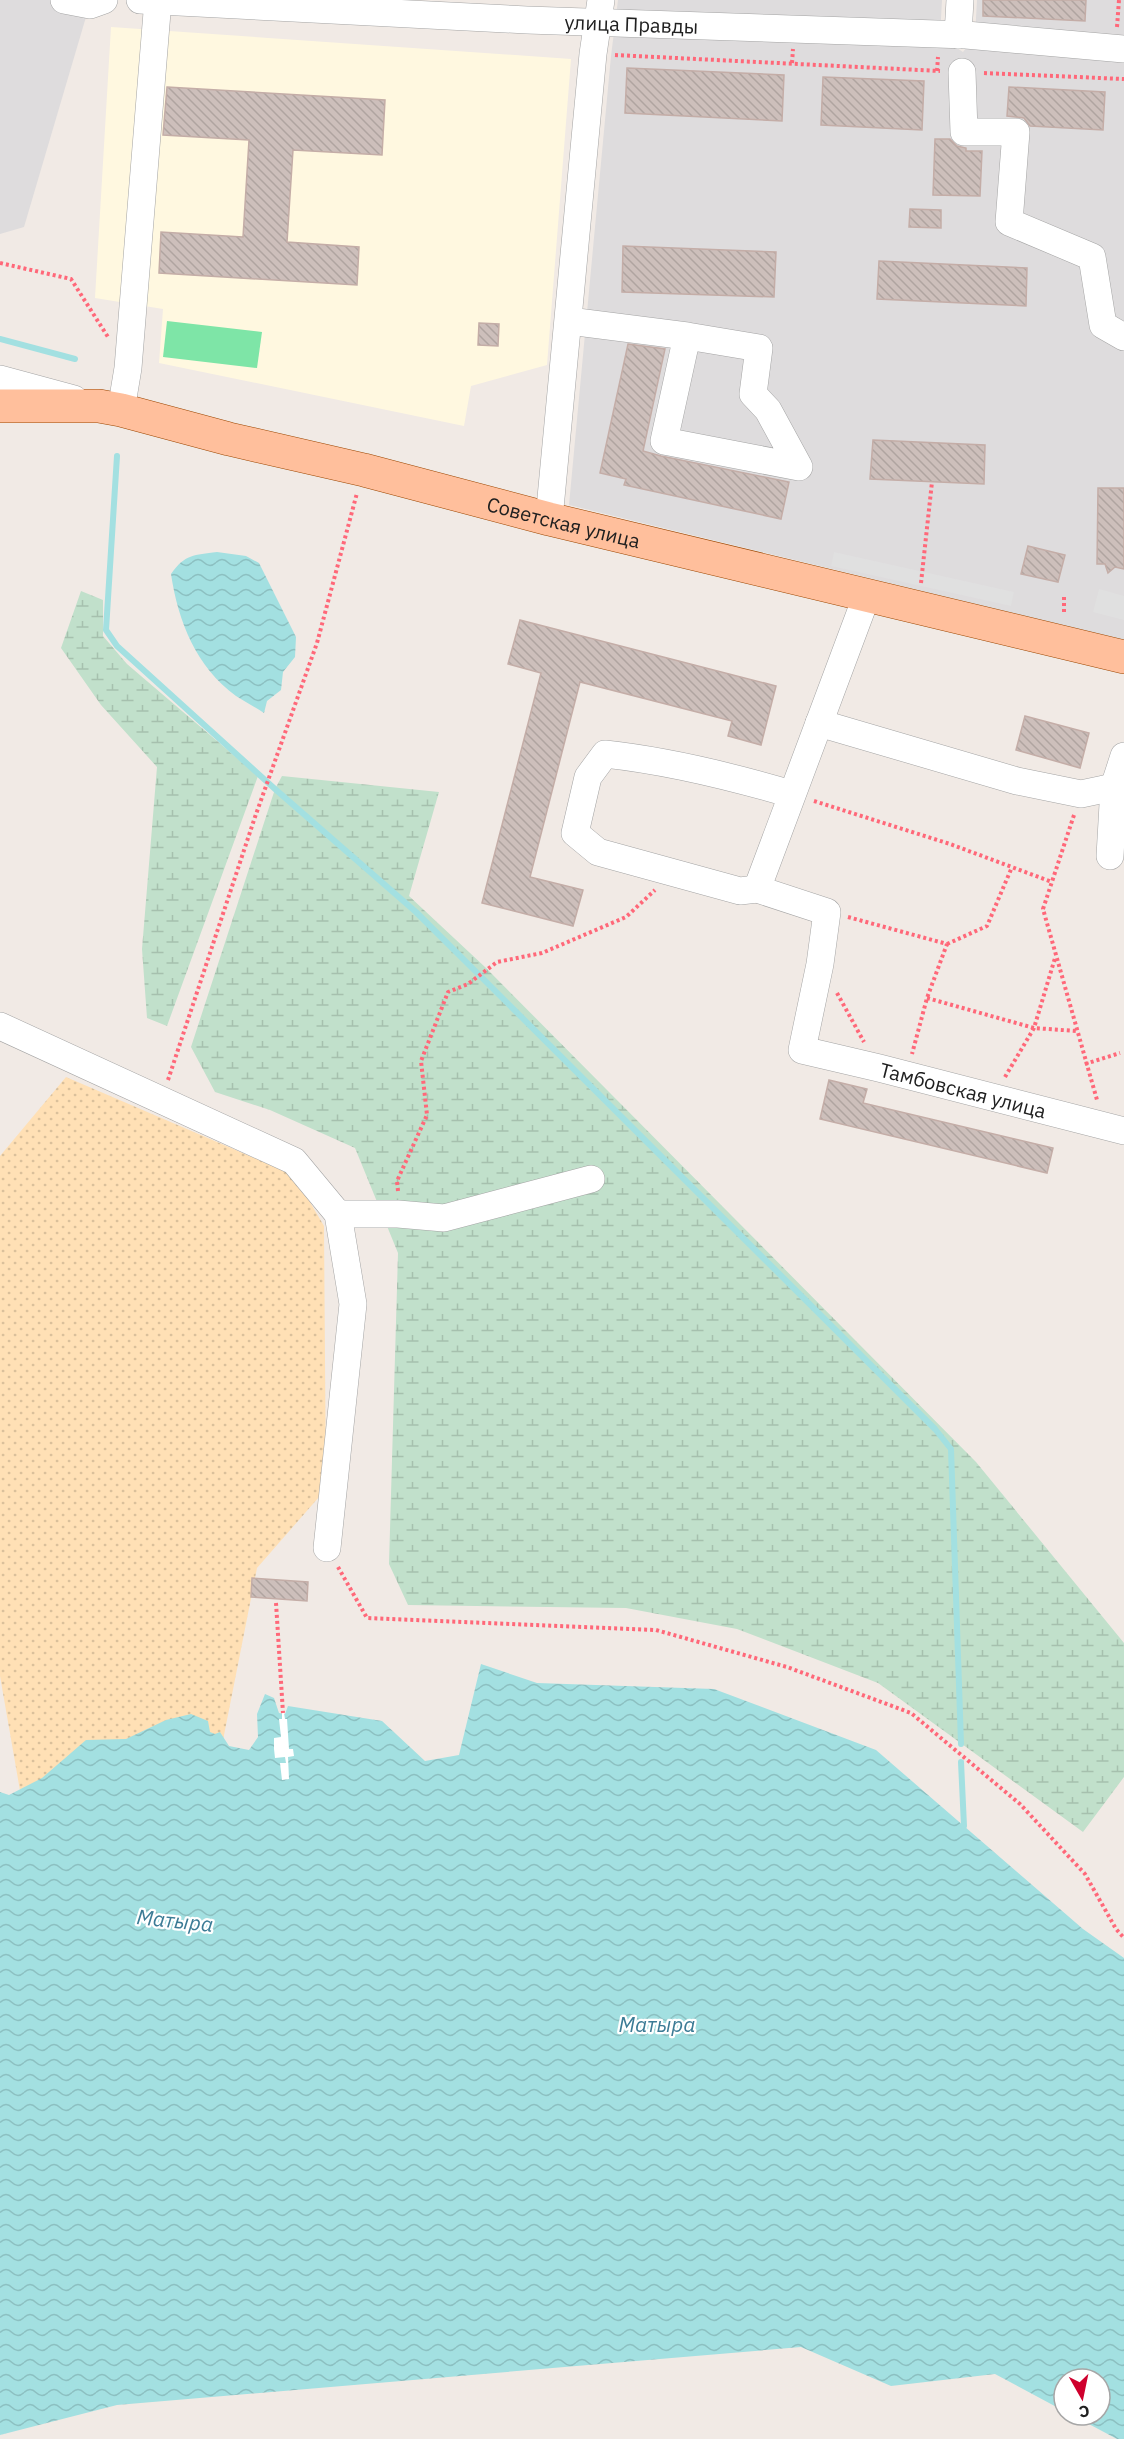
<svg xmlns="http://www.w3.org/2000/svg" width="1124" height="2439" font-family="'IBM Plex Sans',sans-serif">
  <style>
    .residential { fill: #dedcdd }
    .education { fill: #fff8e0 }
    .wetland { fill: url(#wetland-marsh) }
    .sand { fill: url(#sand-dots) }
    .pitch { fill: #7ee5a7 }
    .parking { fill: #e0e0e0 }
    .water { fill: url(#water-waves) }
    .pier { fill: #fff }
    .lines { fill: none; stroke-linecap: round; stroke-linejoin: round }
    .stream { stroke: #a3e0e1; stroke-width: 6 }
    .building { fill: url(#building-back-hatch); stroke: #c4ada7; stroke-width: 1.5 }
    .minor-casing { stroke: #a4a4a4; stroke-width: 28 }
    .major-casing { stroke: #9b4600; stroke-width: 34 }
    .path { stroke: #ff6879; stroke-width: 4; stroke-dasharray: 3 3; stroke-linecap: butt }
    .minor { stroke: #fff; stroke-width: 27 }
    .major { stroke: #ffbf9c; stroke-width: 33 }
    .labels { text-anchor: middle; dominant-baseline: central; stroke-width: 4.5; stroke-linejoin: round; paint-order: stroke }
    .street-label { font-size: 20px; fill: #202020; stroke: #fff }
    .water-label { font-size: 21px; font-style: italic; fill: #3b7b95; stroke: #fff }
  </style>
  <defs>
    <pattern id="wetland-marsh" width="20" height="14" patternUnits="userSpaceOnUse" patternTransform="scale(1.5)"><rect width="20" height="14" fill="#c1e0cb"/><path d="M1 5h8M5 5V1M11 12h8M15 12V8" fill="none" stroke="#a6c0ae"/></pattern>
    <pattern id="sand-dots" width="8" height="8" patternUnits="userSpaceOnUse" patternTransform="scale(1.5)"><rect width="8" height="8" fill="#ffe0b5"/><path d="M2 2h.1M6 6h.1" fill="none" stroke="#dac09b" stroke-width="1.8" stroke-linecap="round"/></pattern>
    <pattern id="water-waves" width="16" height="10" patternUnits="userSpaceOnUse" patternTransform="scale(1.5)"><rect width="16" height="10" fill="#a3e0e1"/><path d="M0 5q4-4 8 0t8 0" fill="none" stroke="#8cc0c1"/></pattern>
    <pattern id="building-back-hatch" width="6" height="6" patternUnits="userSpaceOnUse" patternTransform="scale(1.5)"><rect width="6" height="6" fill="#cdbfbb"/><path d="M-1 5l2 2M0 0l6 6M5-1l2 2" fill="none" stroke="#b0a4a0"/></pattern>
  </defs>
  <rect width="100%" height="100%" fill="#f1eae5"/>
  <g class="residential">
    <polygon points="0,0 91,0 24,227 0,234"/>
    <polygon points="618,0 942,0 940,37 963,52 975,36 977,0 1124,0 1124,640 569,505 611,56"/>
  </g>
  <polygon class="education" points="111,27 571,59 547,365 471,386 464,426 159,363 163,309 95,298"/>
  <g class="wetland">
    <polygon points="81,591 103,600 103,636 127,664 258,776 167,1026 147,1018 142,949 157,767 101,705 61,648"/>
    <polygon points="282,776 439,792 409,896 485,967 976,1462 1124,1643 1124,1777 1083,1832 878,1683 737,1629 626,1608 408,1605 389,1564 398,1253 355,1148 270,1110 215,1092 191,1047 275,789"/>
  </g>
  <polygon class="sand" points="66,1077 294,1175 324,1226 326,1489 257,1568 211,1801 26,1825 0,1676 0,1156"/>
  <polygon class="pitch" points="167,321 262,332 257,368 163,357"/>
  <g class="parking">
    <polygon points="834,552 1014,592 1011,606 831,566"/>
    <polygon points="1099,589 1124,596 1124,620 1093,612"/>
  </g>
  <g class="water">
    <path d="M217 552 246 556 259 563 296 637 295 657 283 672 281 690 267 701 264 713C255 707 245 702 236 696 196 667 178 621 171 574 185 554 194 555 217 552Z"/>
    <polygon points="481,1664 537,1683 714,1689 876,1750 1083,1929 1124,1958 1124,2439 1117,2439 1072,2415 1100,2415 1100,2379 1064,2379 1064,2411 995,2374 891,2386 801,2347 117,2405 0,2435 0,1792 9,1795 42,1778 86,1740 126,1739 166,1720 191,1714 208,1721 210,1732 215,1734 220,1732 229,1746 249,1750 258,1737 257,1714 265,1694 274,1698 279,1713 285,1714 288,1706 382,1721 425,1761 459,1755"/>
  </g>
  <polygon class="pier" points="282,1713 284,1713 285,1719 287,1719 289,1749 293,1749 294,1756 288,1757 289,1779 282,1780 280,1763 286,1763 285,1757 275,1758 274,1749 274,1738 281,1737 279,1719 282,1719"/>
  <g class="lines">
    <g class="stream">
      <polyline points="0,339 75,359"/>
      <polyline points="117,456 106,630 117,646 275,789 416,912 935,1429 951,1449 961,1744"/>
      <polyline points="961,1762 964,1826"/>
    </g>
  </g>
  <g class="building">
    <polygon points="983,0 1086,0 1085,21 983,16"/>
    <polygon points="627,68 784,75 782,121 625,113"/>
    <polygon points="823,77 924,81 922,130 821,125"/>
    <polygon points="167,87 385,100 382,155 293,150 287,242 359,247 357,285 159,273 161,232 243,237 249,140 163,135"/>
    <polygon points="1009,87 1105,92 1103,130 1030,126 1024,118 1007,116"/>
    <polygon points="935,139 950,139 957,146 966,148 966,151 982,151 980,196 933,195"/>
    <polygon points="910,209 941,210 941,228 909,227"/>
    <polygon points="623,246 776,252 774,297 622,292"/>
    <polygon points="879,261 1027,268 1026,306 877,299"/>
    <polygon points="479,323 499,324 498,346 478,345"/>
    <polygon points="628,344 665,349 643,451 661,456 789,482 781,519 624,485 626,479 600,473"/>
    <polygon points="873,440 985,445 984,484 870,479"/>
    <polygon points="1098,488 1124,488 1124,569 1115,567 1108,573 1105,564 1097,564"/>
    <polygon points="1028,546 1065,555 1058,582 1021,574"/>
    <polygon points="520,620 776,686 761,745 728,736 732,721 580,682 530,877 583,890 573,926 482,903 541,673 508,664"/>
    <polygon points="1025,716 1089,733 1080,768 1016,750"/>
    <polygon points="829,1080 867,1089 863,1103 1053,1148 1047,1173 820,1119"/>
    <polygon points="252,1578 308,1582 307,1601 251,1597"/>
  </g>
  <g class="lines">
    <g class="minor-casing">
      <g id="minor">
        <polyline points="64,0 90,5 104,0"/>
        <path id="s1" d="M140 0 527 20 966 35 1124 49"/>
        <polyline points="958,35 960,0"/>
        <polyline points="962,72 964,132 1016,132 1009,222 1092,257 1103,325 1124,337"/>
        <polyline points="569,321 687,336 664,441 799,467 768,410 753,394 759,348 687,336"/>
        <polyline points="0,379 74,399"/>
        <polyline points="121,410 128,368 158,0"/>
        <polyline points="549,519 593,54 601,0"/>
        <path id="s2" d="M867 595 757 889 827 912 820 964 802 1050 879 1068 1124 1131"/>
        <polyline points="819,723 1017,781 1081,794 1114,787"/>
        <polyline points="1110,856 1114,787 1124,756"/>
        <path d="M757 889 740 891 598 852 575 833 588 777 605 754C669 761 730 776 791 794"/>
        <polyline points="0,1026 294,1161 338,1214 353,1304 327,1548"/>
        <polyline points="338,1214 398,1214 444,1218 591,1179"/>
      </g>
    </g>
    <g class="major-casing">
      <g id="major">
        <path id="s3" d="M0 406H99L121 410 229 439 364 470 549 519 1124 657"/>
      </g>
    </g>
    <g class="path">
      <polyline points="1117,27 1119,0"/>
      <polyline points="615,55 940,71"/>
      <polyline points="792,63 793,49"/>
      <polyline points="937,71 938,57"/>
      <polyline points="984,73 1124,79"/>
      <polyline points="0,263 71,279 108,337"/>
      <polyline points="921,583 932,482"/>
      <polyline points="1064,612 1064,595"/>
      <polyline points="814,801 950,844 1052,882"/>
      <polyline points="1074,815 1043,909 1097,1100"/>
      <polyline points="848,917 947,944 927,998 912,1054"/>
      <polyline points="947,944 987,926 1012,867"/>
      <polyline points="837,993 864,1042"/>
      <polyline points="927,998 1034,1028 1076,1031"/>
      <polyline points="1085,1064 1120,1053"/>
      <polyline points="1005,1077 1034,1028 1055,958"/>
      <polyline points="168,1080 255,817 317,643 357,493"/>
      <polyline points="398,1191 397,1181 427,1115 421,1061 448,992 468,984 497,962 542,953 626,917 655,890"/>
      <polyline points="338,1567 367,1618 656,1630 787,1667 911,1713 1020,1804 1085,1874 1116,1929 1124,1938"/>
      <polyline points="276,1603 283,1713"/>
    </g>
    <use href="#minor" class="minor"/>
    <use href="#major" class="major"/>
  </g>
  <g class="labels">
    <g class="street-label">
      <text stroke="none"><textPath href="#s1" startOffset="492">улица Правды</textPath></text>
      <text stroke="none"><textPath href="#s3" startOffset="578">Советская улица</textPath></text>
      <text stroke="none"><textPath href="#s2" startOffset="694">Тамбовская улица</textPath></text>
    </g>
    <g class="water-label">
      <text transform="translate(175 1920) rotate(6)">Матыра</text>
      <text x="657" y="2024">Матыра</text>
    </g>
  </g>
  <g transform="translate(1082 2397) rotate(171)"><circle r="28" fill="#ffffff" stroke="#a6a6a6" stroke-width="1.5"/>
  <path d="M0-4.5L10 22L0 15L-10 22Z" fill="#cf002d"/>
  <text y="-9" font-size="16" font-weight="bold" text-anchor="middle" fill="#202020">С</text>
  </g>
</svg>
